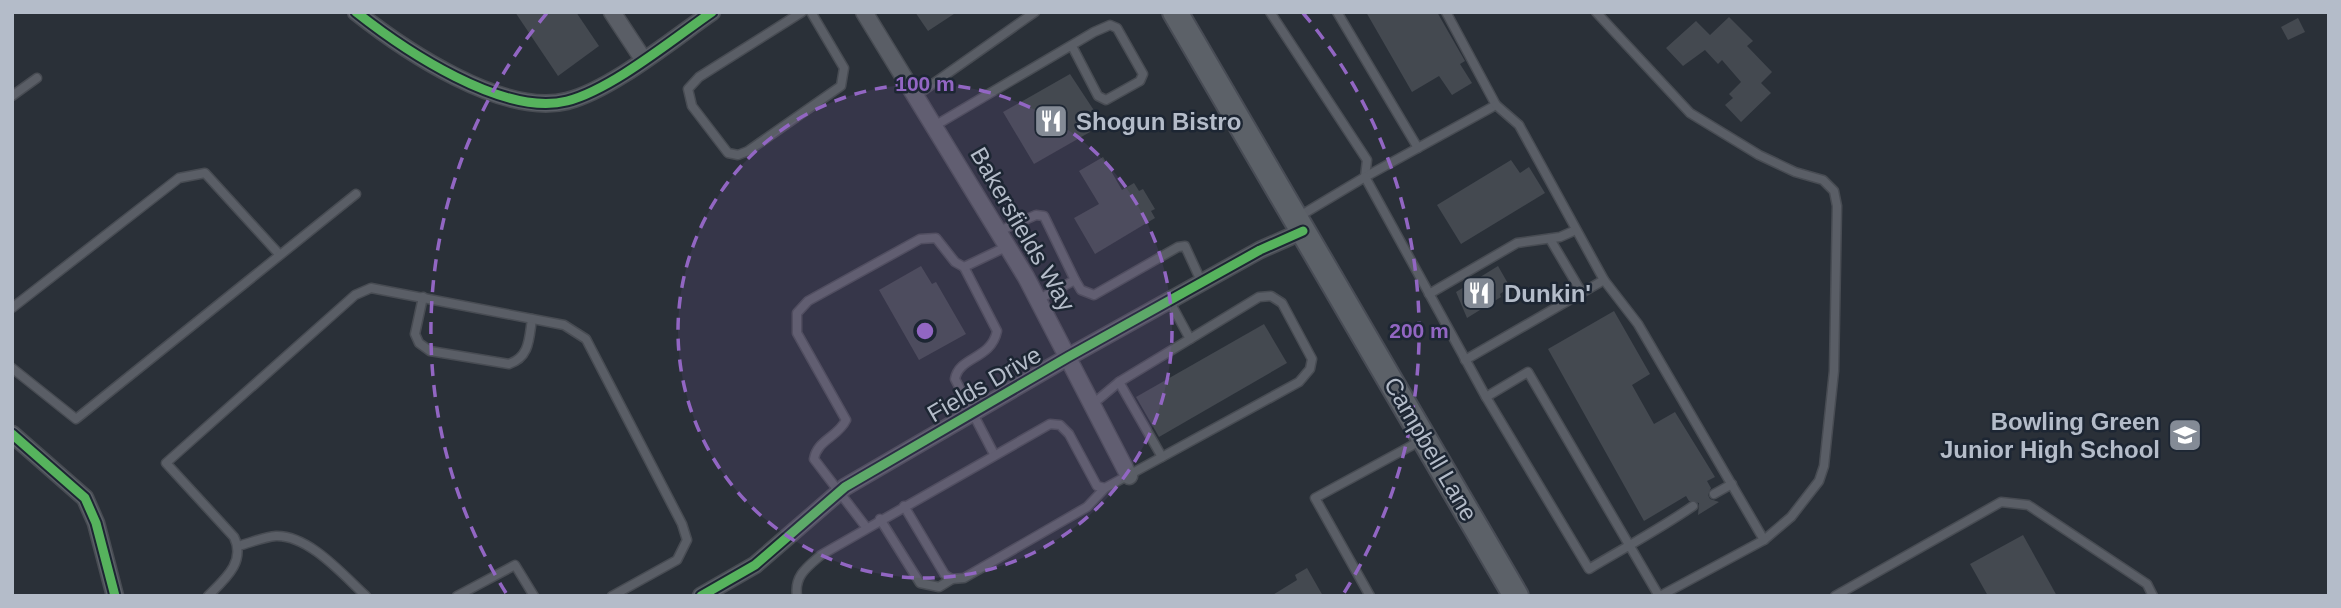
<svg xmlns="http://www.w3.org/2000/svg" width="2341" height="608" font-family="Arial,sans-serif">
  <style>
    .building { fill: #444950 }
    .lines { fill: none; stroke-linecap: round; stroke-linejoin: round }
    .service-casing { stroke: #484c53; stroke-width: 11 }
    .minor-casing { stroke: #484c53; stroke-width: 19 }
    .primary-casing { stroke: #484c55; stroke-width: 28 }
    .service { stroke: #5a5e66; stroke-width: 8 }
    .minor { stroke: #5a5e66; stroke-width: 16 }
    .primary { stroke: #5c6168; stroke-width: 24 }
    .cycleway-casing { stroke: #1d2633; stroke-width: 13 }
    .cycleway { stroke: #56b35d; stroke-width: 9 }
    .ring { fill: none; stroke: #9266c3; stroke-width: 3.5; stroke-dasharray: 12 9 }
    .labels { text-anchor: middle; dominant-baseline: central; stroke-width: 5; stroke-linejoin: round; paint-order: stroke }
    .poi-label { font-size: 24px; font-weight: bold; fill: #b4bcc9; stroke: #1d2633; text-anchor: start }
    .street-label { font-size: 24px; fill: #b4bcc9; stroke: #1d2633 }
    .centre { fill: #9266c3; stroke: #1d2633; stroke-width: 3.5 }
    .ring-label { font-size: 21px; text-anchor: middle; font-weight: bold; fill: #9266c3; stroke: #1d2633; stroke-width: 5; stroke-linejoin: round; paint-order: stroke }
  </style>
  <rect width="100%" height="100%" fill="#2a3038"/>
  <g class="building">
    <polygon points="515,12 576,12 599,46 558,76"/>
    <polygon points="915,12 957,12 928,31"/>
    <polygon points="1366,12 1437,12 1465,61 1460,64 1472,83 1452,95 1439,76 1412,92"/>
    <polygon points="1729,17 1753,41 1747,46 1772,72 1761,83 1771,93 1741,122 1725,105 1733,98 1729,94 1741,82 1722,60 1718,64 1705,50 1683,66 1666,48 1696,21 1710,35"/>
    <polygon points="2298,18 2305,32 2288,40 2281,27"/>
    <polygon points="1070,74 1099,118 1086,125 1090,132 1034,164 1003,112"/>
    <polygon points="1103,157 1122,190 1134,183 1139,191 1143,189 1155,209 1151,211 1155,218 1095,254 1074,218 1099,204 1079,171"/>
    <polygon points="1511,160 1520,173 1529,167 1545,193 1461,244 1437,205"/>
    <polygon points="921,266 932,284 936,282 966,334 919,360 879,290"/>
    <polygon points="1498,266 1510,287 1500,294 1501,297 1467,318 1456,292"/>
    <polygon points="1614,311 1650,374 1632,385 1654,424 1675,412 1715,477 1707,481 1711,488 1708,495 1710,499 1719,502 1698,515 1699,503 1689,501 1686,496 1644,521 1548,349"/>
    <polygon points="1264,324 1287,363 1159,437 1136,397"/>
    <polygon points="2023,535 2057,596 1988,596 1970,564"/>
    <polygon points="1307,568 1323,596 1271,596 1297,580 1295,575"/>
  </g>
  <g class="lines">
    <g class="service-casing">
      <g id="service">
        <polyline points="802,12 699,77 688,89 692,106 728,153 738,155 748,151 841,86 844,68 811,12"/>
        <polyline points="1270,12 1367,160 1365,177"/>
        <polyline points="1337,12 1418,148"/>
        <polyline points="1596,12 1690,113 1759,155 1795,172 1823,180 1834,191 1837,206 1834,371 1824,466 1819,481 1791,517 1764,540 1660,596"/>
        <polyline points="917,95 1035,12"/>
        <polyline points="12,96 37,78"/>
        <polyline points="936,125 1094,32 1110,25 1117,28 1143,74 1140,81 1106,100 1098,96 1072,46"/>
        <polyline points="1365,177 1496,105 1446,12"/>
        <polyline points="1298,217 1365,177 1486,397"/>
        <polyline points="999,231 1036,215 1044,216 1075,280"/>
        <polyline points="1550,239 1582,293"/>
        <path d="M964 267 997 331C991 360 959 356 955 379L994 454"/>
        <polyline points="1604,280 1638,324 1764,540"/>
        <polyline points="1429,294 1517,243 1560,237 1576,230"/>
        <path d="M423 297 415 334 419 343 430 351 509 364C530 357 529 338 532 319"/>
        <polyline points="1039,299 1075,280 1081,290 1094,295 1178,247 1185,246 1202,283"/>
        <polyline points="12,308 179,178 205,173 279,254"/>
        <polyline points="1465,360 1604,280 1519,125 1496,105"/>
        <polyline points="12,368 76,419 356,194"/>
        <polyline points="1094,403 1119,382"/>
        <polyline points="1162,457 1299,382 1310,369 1312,359 1282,303 1271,296 1259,297 1190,339"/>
        <polyline points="1714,494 1732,484"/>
        <polyline points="904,506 945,575 952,579 964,578 1087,507 1105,488"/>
        <polyline points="880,519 920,583 939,587 952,579"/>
        <path d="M866 527 814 459C817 440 838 437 846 420L797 333V313L808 301 920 239 936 238 955 262 964 267 1008 246"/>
        <path d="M238 546C250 543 263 537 276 536 309 535 343 575 366 596"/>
        <path d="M208 596C225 579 246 562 234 537L166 463 355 295 371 288 564 325 586 339 682 524 687 540 677 560 612 596"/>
        <polyline points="457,596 515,565 534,596"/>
        <path d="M797 596C794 576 807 567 821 555L1050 424 1060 425 1069 434 1097 486 1105 488 1162 457 1119 382 1190 339 1170 302"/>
        <polyline points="1370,596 1315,498 1422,440"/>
        <path d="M1659 596 1528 372 1486 397 1589 569C1624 548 1660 529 1693 506"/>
        <polyline points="1835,596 2001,502 2028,505 2147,584 2153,596"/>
      </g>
    </g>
    <g class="minor-casing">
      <g id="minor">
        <path d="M356 12C404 50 503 117 567 101 611 90 673 39 712 12"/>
        <polyline points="612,12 643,59"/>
        <polyline points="864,12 1026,277 1129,476"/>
        <polyline points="12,434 85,498 96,523 115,596"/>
        <polyline points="701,596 755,565 845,487 1068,357 1260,250 1303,231"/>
      </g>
    </g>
    <g class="primary-casing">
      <polyline id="primary" points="1175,12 1516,596"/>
    </g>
    <use href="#service" class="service"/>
    <use href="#minor" class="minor"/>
    <use href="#primary" class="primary"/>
    <g class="cycleway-casing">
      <g id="cycleway">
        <path d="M356 12C404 50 503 117 567 101 611 90 673 39 712 12"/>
        <polyline points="12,434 85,498 96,523 115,596"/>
        <polyline points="701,596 755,565 845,487 1068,357 1260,250 1303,231"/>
      </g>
    </g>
    <use href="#cycleway" class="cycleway"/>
  </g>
  <circle cx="925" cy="331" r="247" fill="#9266c3" fill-opacity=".12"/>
  <g class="ring">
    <circle cx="925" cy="331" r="247"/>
    <path d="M506 593A494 494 0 0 1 547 13M1303 13A494 494 0 0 1 1344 593"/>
  </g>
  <defs>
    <g id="restaurant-square" transform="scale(1.75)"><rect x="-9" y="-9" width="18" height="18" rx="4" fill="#848b96" stroke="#1d2633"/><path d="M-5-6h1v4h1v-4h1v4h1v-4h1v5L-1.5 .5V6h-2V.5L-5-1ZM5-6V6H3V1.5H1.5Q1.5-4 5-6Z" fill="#fff"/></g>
    <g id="school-square" transform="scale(1.75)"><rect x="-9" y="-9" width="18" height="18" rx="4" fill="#848b96" stroke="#1d2633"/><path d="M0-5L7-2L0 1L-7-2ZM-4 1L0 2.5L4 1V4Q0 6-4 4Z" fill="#fff"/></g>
  </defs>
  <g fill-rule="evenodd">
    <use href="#restaurant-square" x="1051" y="121"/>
    <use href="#restaurant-square" x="1479" y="293"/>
    <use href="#school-square" x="2185" y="435"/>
  </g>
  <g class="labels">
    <g class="poi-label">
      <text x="1076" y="121">Shogun Bistro</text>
      <text x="1504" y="293">Dunkin'</text>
      <text x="2160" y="421" text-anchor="end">Bowling Green<tspan x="2160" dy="28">Junior High School</tspan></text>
    </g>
    <g class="street-label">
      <text transform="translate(1023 229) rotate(60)">Bakersfields Way</text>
      <text transform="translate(984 384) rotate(-30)">Fields Drive</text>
      <text transform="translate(1431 449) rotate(60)">Campbell Lane</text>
    </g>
  </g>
  <circle cx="925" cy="331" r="10" class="centre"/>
  <g class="ring-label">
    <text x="925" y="91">100 m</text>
    <text x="1419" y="338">200 m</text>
  </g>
  <rect width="2341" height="608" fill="none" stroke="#b4bcc9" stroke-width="28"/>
</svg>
